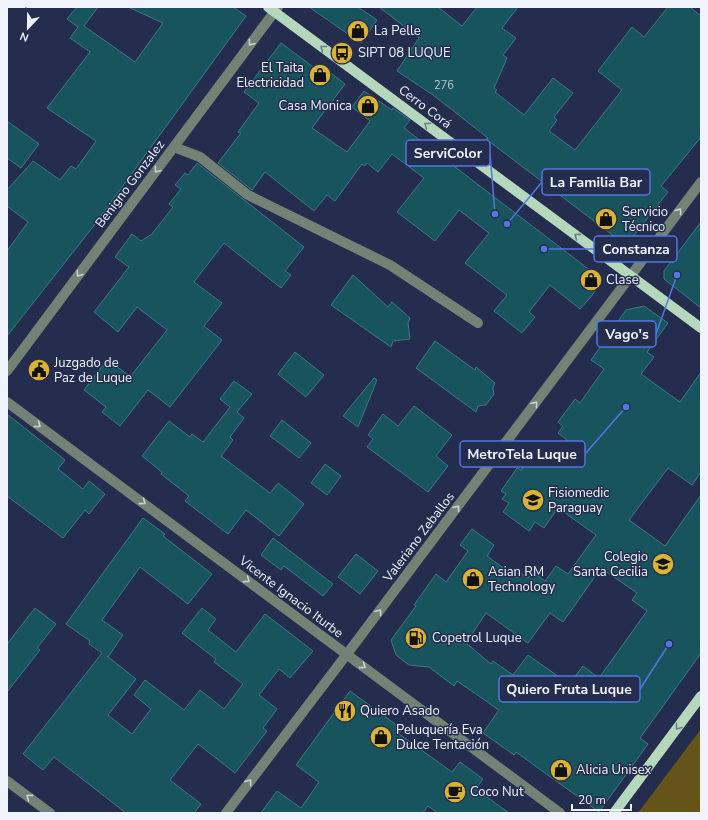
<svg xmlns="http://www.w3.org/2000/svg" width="708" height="820" font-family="'Nunito Sans',sans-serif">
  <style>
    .green { fill: #65541a }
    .building { fill: #17545e; stroke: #3f7883; fill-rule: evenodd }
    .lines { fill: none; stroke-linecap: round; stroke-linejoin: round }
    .minor { stroke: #728376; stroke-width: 10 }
    .major { stroke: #b5d8bd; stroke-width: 10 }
    .oneway { stroke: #cad1d4 }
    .oneway2 { stroke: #6c8286 }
    .labels { text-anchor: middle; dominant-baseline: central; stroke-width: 3; stroke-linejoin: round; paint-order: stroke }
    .number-label { font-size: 11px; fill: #bacbd4 }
    .poi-label { font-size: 13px; fill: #f0f3fc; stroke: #242d4e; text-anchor: start }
    .street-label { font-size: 13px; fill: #f0f3fc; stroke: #242d4e }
    .leader { fill: none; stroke: #5277e1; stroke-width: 1.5 }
    .callout-dot { fill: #5277e1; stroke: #242d4e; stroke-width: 1.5 }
    .callout { fill: #242d4e; stroke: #5277e1; stroke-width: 1.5 }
    .callout-label { font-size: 14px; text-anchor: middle; font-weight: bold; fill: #f0f3fc }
  </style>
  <rect width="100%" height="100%" fill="#242d4e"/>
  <polygon class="green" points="701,729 701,813 638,813"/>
  <g class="building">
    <polygon points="77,7 98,7 84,26 135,62 163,23 128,7 233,7 246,16 96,223 7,336 7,251 28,222 7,206 7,190 33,161 60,180 71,166 76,169 96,141 47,108 90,52 70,38 78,27 67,19"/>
    <polygon points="309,7 358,7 377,20 361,43"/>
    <polygon points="379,7 438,7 462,26 477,7 518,7 502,28 516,38 503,55 507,58 494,88 497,90 495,92 524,115 553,78 573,93 554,117 557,120 549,131 575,150 622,90 598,71 632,27 644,37 668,7 690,7 701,16 701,137 661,186 668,192 632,238 619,240 486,139 488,138 433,95 397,71 419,38"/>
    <polygon points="281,43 324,75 327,70 345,84 312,128 347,152 370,121 352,107 364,91 392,110 393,108 410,120 404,128 595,274 598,287 590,298 580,309 550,285 529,312 535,317 522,333 494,311 507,295 465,263 489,233 459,210 435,241 397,212 424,178 392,154 378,172 367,163 365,166 362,164 335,201 327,195 314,211 265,172 252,190 218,163 241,133 238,132 259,103 244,92"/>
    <polygon points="7,121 39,144 21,168 7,158"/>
    <polygon points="197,163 304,247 285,271 291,275 281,288 224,243 194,282 222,303 204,326 222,340 170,407 148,390 120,426 102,412 106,407 84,390 108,359 130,377 167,330 137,307 118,332 94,312 129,267 115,257 132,234 141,241 152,234 173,207 169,204 181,189 175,185 185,173 188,175"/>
    <polygon points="701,222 701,308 664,279 664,271"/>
    <polygon points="353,275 388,307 392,302 410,318 408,323 410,339 393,341 391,347 331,305"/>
    <path d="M644 306 668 323 647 352 654 357 641 374 680 402 701 372V472L692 485 668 468 629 520 665 546 701 495V653L640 738 648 744 599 812 516 752 514 755 483 733 499 710 457 681 454 686 429 667 409 665 396 655 391 640 416 606 414 605 436 574 446 582 468 551 460 545 472 529 494 545 487 556 517 578 521 573 528 578 533 572 545 581 556 566 568 574 596 535 558 508 544 528 535 522 529 531 503 512 509 503 502 499 506 494 501 491 517 468 521 470 533 454 550 466 568 441 558 433 563 426 558 422 575 399 580 403 604 369 591 360 626 310ZM601 568 637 593 632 600 647 611 599 678 583 666 569 684 528 655 513 675 493 661 491 664 466 643 486 613 528 643 550 613 563 622Z"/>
    <polygon points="435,341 475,370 476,367 495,383 493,388 494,394 486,405 478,406 476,412 416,368"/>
    <polygon points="295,352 324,375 306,397 278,374"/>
    <polygon points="374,378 377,380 358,427 343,416"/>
    <polygon points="234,381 252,394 237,412 244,418 230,437 233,440 221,456 270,493 278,483 304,504 279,536 246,510 228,534 185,501 189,496 161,474 162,472 142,456 169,421 190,437 192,434 203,442 230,407 220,399"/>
    <polygon points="414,406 452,435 436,456 448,466 428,492 367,447 373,439 368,435 383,414 398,426"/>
    <polygon points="7,414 65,460 58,469 83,489 89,481 105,494 89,514 85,510 63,538 7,496"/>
    <polygon points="282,420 311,443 299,458 270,436"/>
    <polygon points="325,464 341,476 327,495 311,483"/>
    <polygon points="143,518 165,534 163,536 212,574 188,604 140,567 102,620 123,635 108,657 107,656 136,679 108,715 132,734 151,709 134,695 145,680 184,710 200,690 224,709 243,684 214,662 216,659 182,633 202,608 216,619 208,630 236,652 265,614 313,651 290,678 279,669 259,695 277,709 263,728 267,731 235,773 198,744 170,780 201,804 194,813 126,813 54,757 43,770 23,754 102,653 89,644 90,641 66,624"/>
    <polygon points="273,538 333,584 323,596 284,566 281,570 261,555"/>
    <polygon points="356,554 378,571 360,594 338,577"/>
    <polygon points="35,608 56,624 37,648 40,650 7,692 7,644"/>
    <polygon points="350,691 402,729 399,734 452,772 460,762 483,779 476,789 509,813 438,813 428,806 423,813 261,813 277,791 301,808 319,782 296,765"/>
  </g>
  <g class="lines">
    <g class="minor">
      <polyline points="174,147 200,157 248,195 390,265 478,323"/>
      <polyline points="7,371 278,7"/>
      <polyline points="7,402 560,813"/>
      <polyline points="7,781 50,813"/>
      <polyline points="226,813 347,654 701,182"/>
    </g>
    <g class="major">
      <polyline points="268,7 701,328"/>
      <polyline points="614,813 701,696"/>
    </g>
  </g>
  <defs><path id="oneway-chevron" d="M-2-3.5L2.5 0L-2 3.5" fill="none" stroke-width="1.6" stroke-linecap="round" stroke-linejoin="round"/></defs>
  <g class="oneway">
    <use href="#oneway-chevron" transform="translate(251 43) rotate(127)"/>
    <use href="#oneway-chevron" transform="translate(157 170) rotate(127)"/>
    <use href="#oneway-chevron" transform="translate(679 211) rotate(-53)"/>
    <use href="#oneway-chevron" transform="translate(79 274) rotate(127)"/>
    <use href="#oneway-chevron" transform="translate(535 404) rotate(-53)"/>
    <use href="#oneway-chevron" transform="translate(38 425) rotate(37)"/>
    <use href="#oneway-chevron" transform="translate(143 502) rotate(37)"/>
    <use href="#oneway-chevron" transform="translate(457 508) rotate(-53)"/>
    <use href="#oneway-chevron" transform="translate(247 580) rotate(37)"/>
    <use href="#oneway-chevron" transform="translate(379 612) rotate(-53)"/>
    <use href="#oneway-chevron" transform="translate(363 666) rotate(37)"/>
    <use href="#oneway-chevron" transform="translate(249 782) rotate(-53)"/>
    <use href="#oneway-chevron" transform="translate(29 797) rotate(-143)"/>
  </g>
  <g class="oneway2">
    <use href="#oneway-chevron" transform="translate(323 48) rotate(-143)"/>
    <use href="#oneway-chevron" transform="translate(427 125) rotate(-143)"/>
    <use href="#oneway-chevron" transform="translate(577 236) rotate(-143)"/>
    <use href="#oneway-chevron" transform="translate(678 727) rotate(127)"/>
  </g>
  <defs>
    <g id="shop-disc" transform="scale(1.15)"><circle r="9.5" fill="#d9b334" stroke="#242d4e"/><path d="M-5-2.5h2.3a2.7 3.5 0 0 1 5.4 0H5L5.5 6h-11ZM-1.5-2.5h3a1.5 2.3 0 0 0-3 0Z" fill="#111"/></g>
    <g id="bus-disc" transform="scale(1.15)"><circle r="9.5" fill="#d9b334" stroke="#242d4e"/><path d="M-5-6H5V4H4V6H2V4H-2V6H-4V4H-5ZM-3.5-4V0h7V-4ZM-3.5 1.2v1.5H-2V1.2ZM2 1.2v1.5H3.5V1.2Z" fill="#111"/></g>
    <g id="civic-disc" transform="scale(1.15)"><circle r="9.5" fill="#d9b334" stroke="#242d4e"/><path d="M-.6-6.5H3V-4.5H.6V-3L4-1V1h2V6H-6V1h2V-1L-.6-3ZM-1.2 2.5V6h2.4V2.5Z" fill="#111"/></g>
    <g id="university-disc" transform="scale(1.15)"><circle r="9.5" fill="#d9b334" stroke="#242d4e"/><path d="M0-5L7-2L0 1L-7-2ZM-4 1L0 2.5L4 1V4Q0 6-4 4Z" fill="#111"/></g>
    <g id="school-disc" transform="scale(1.15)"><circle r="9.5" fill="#d9b334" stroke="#242d4e"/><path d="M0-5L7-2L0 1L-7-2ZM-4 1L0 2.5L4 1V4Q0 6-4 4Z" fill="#111"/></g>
    <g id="fuel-disc" transform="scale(1.15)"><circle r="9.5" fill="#d9b334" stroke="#242d4e"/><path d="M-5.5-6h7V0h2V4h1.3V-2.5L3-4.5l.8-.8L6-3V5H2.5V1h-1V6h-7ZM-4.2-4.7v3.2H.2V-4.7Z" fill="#111"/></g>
    <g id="restaurant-disc" transform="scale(1.15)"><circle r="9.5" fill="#d9b334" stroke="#242d4e"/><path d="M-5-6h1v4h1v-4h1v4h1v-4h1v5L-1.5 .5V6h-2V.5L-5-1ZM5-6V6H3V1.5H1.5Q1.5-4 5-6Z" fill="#111"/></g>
    <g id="cafe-disc" transform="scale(1.15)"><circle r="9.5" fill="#d9b334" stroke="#242d4e"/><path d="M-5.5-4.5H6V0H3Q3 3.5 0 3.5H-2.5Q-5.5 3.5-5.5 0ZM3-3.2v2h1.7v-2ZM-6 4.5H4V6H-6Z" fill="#111"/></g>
  </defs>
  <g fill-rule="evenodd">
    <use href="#shop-disc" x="358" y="31"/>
    <use href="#bus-disc" x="342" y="53"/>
    <use href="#shop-disc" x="320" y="75"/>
    <use href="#shop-disc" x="368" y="106"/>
    <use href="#shop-disc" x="606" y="219"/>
    <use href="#shop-disc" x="591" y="280"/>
    <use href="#civic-disc" x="39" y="370"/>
    <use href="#university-disc" x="533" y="500"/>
    <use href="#school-disc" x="663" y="564"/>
    <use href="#shop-disc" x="473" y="579"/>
    <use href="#fuel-disc" x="416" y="638"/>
    <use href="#restaurant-disc" x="345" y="711"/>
    <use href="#shop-disc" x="381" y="737"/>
    <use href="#shop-disc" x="561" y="770"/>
    <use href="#cafe-disc" x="455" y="792"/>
  </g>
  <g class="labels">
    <g class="number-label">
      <text x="444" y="85">276</text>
    </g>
    <g class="poi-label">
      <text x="374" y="31">La Pelle</text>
      <text x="358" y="53">SIPT 08 LUQUE</text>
      <text x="304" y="68" text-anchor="end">El Taita<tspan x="304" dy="15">Electricidad</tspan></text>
      <text x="352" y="106" text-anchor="end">Casa Monica</text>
      <text x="622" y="212">Servicio<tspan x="622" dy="15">Técnico</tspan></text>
      <text x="606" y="280">Clase</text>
      <text x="54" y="363">Juzgado de<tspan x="54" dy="15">Paz de Luque</tspan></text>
      <text x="548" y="493">Fisiomedic<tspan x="548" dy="15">Paraguay</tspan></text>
      <text x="648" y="557" text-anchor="end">Colegio<tspan x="648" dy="15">Santa Cecilia</tspan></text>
      <text x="488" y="572">Asian RM<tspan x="488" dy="15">Technology</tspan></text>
      <text x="432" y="638">Copetrol Luque</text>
      <text x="360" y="711">Quiero Asado</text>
      <text x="396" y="730">Peluquería Eva<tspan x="396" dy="15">Dulce Tentación</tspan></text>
      <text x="576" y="770">Alicia Unisex</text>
      <text x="470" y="792">Coco Nut</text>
    </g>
    <g class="street-label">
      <text transform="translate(425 107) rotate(37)">Cerro Corá</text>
      <text transform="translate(130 184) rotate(-53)">Benigno Gonzalez</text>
      <text transform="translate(419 537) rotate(-53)">Valeriano Zeballos</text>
      <text transform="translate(291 597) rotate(37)">Vicente Ignacio Iturbe</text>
    </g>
  </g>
  <path class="leader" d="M495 214L490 153M507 224L542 182M544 249L594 249M677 275L656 334M626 407L585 454M669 644L640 689"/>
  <g class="callout-dot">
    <circle cx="495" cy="214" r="4"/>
    <circle cx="507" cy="224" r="4"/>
    <circle cx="544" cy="249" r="4"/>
    <circle cx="677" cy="275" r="4"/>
    <circle cx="626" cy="407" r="4"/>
    <circle cx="669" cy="644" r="4"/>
  </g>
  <g class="callout">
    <rect x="406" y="140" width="84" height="26" rx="4"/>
    <rect x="542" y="169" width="108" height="26" rx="4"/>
    <rect x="594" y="236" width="83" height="26" rx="4"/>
    <rect x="597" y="321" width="59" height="26" rx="4"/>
    <rect x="460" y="441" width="125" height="26" rx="4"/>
    <rect x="499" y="676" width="141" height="26" rx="4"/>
  </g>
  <g class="callout-label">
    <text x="448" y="158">ServiColor</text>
    <text x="596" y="187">La Familia Bar</text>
    <text x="636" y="254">Constanza</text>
    <text x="627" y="339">Vago's</text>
    <text x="522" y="459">MetroTela Luque</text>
    <text x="569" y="694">Quiero Fruta Luque</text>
  </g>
  <rect width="708" height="820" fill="none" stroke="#f0f3fc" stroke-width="16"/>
  <g transform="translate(28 28) rotate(202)" stroke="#242d4e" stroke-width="3" paint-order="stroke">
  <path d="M0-3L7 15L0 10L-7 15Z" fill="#f0f3fc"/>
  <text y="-6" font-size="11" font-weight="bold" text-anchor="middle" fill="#f0f3fc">N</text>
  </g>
  <path d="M572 804v6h59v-6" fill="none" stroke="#f0f3fc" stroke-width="2"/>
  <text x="578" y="804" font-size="12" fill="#f0f3fc" stroke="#242d4e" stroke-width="3" paint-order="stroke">20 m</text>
</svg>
